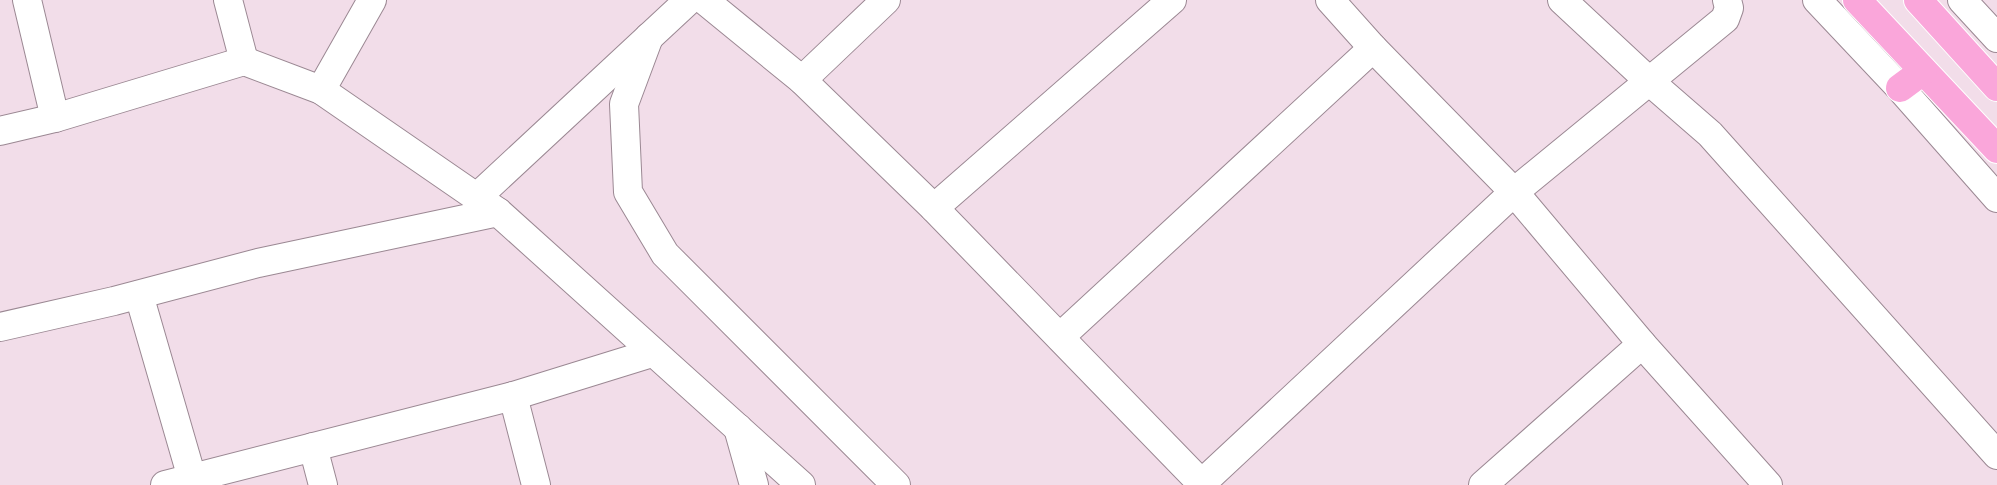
<svg xmlns="http://www.w3.org/2000/svg" width="1997" height="485" font-family="'Public Sans',sans-serif">
  <style>
    .lines { fill: none; stroke-linecap: round; stroke-linejoin: round }
    .minor-casing { stroke: #9b8893; stroke-width: 30 }
    .tertiary-casing { stroke: #9b8893; stroke-width: 30 }
    .trunk-casing { stroke: #fff; stroke-width: 30 }
    .minor { stroke: #fff; stroke-width: 28 }
    .tertiary { stroke: #fff; stroke-width: 28 }
    .trunk { stroke: #faa6da; stroke-width: 28 }
  </style>
  <rect width="100%" height="100%" fill="#f2dde9"/>
  <g class="lines">
    <g class="minor-casing">
      <g id="minor">
        <polyline points="27,0 55,118"/>
        <polyline points="228,0 244,61"/>
        <polyline points="704,0 802,80 934,208 1203,485"/>
        <polyline points="1330,0 1373,48 1514,192 1642,344 1768,485"/>
        <polyline points="1562,0 1649,81 1710,134 1997,455"/>
        <polyline points="649,37 624,104 628,192 665,254 896,485"/>
        <polyline points="802,80 886,0"/>
        <polyline points="321,90 372,0"/>
        <polyline points="0,131 55,118 244,61 321,90 498,212 801,485"/>
        <polyline points="476,198 689,0"/>
        <polyline points="934,208 1172,0"/>
        <polyline points="139,295 192,478"/>
        <polyline points="0,327 114,301 258,263 498,212"/>
        <polyline points="1060,337 1373,48"/>
        <polyline points="513,396 536,485"/>
        <polyline points="738,428 754,485"/>
        <polyline points="313,447 323,485"/>
        <polyline points="165,485 513,396 652,353"/>
        <polyline points="1200,485 1514,192 1725,19 1729,8 1727,0"/>
        <polyline points="1483,485 1642,344"/>
      </g>
    </g>
    <g class="tertiary-casing">
      <g id="tertiary">
        <polyline points="1817,0 1900,88 1997,198"/>
        <polyline points="1962,0 1997,38"/>
      </g>
    </g>
    <g class="trunk-casing">
      <g id="trunk">
        <polyline points="1857,0 1997,149"/>
        <polyline points="1918,0 1997,87"/>
        <polyline points="1900,88 1923,71"/>
      </g>
    </g>
    <use href="#minor" class="minor"/>
    <use href="#tertiary" class="tertiary"/>
    <use href="#trunk" class="trunk"/>
  </g>
</svg>
